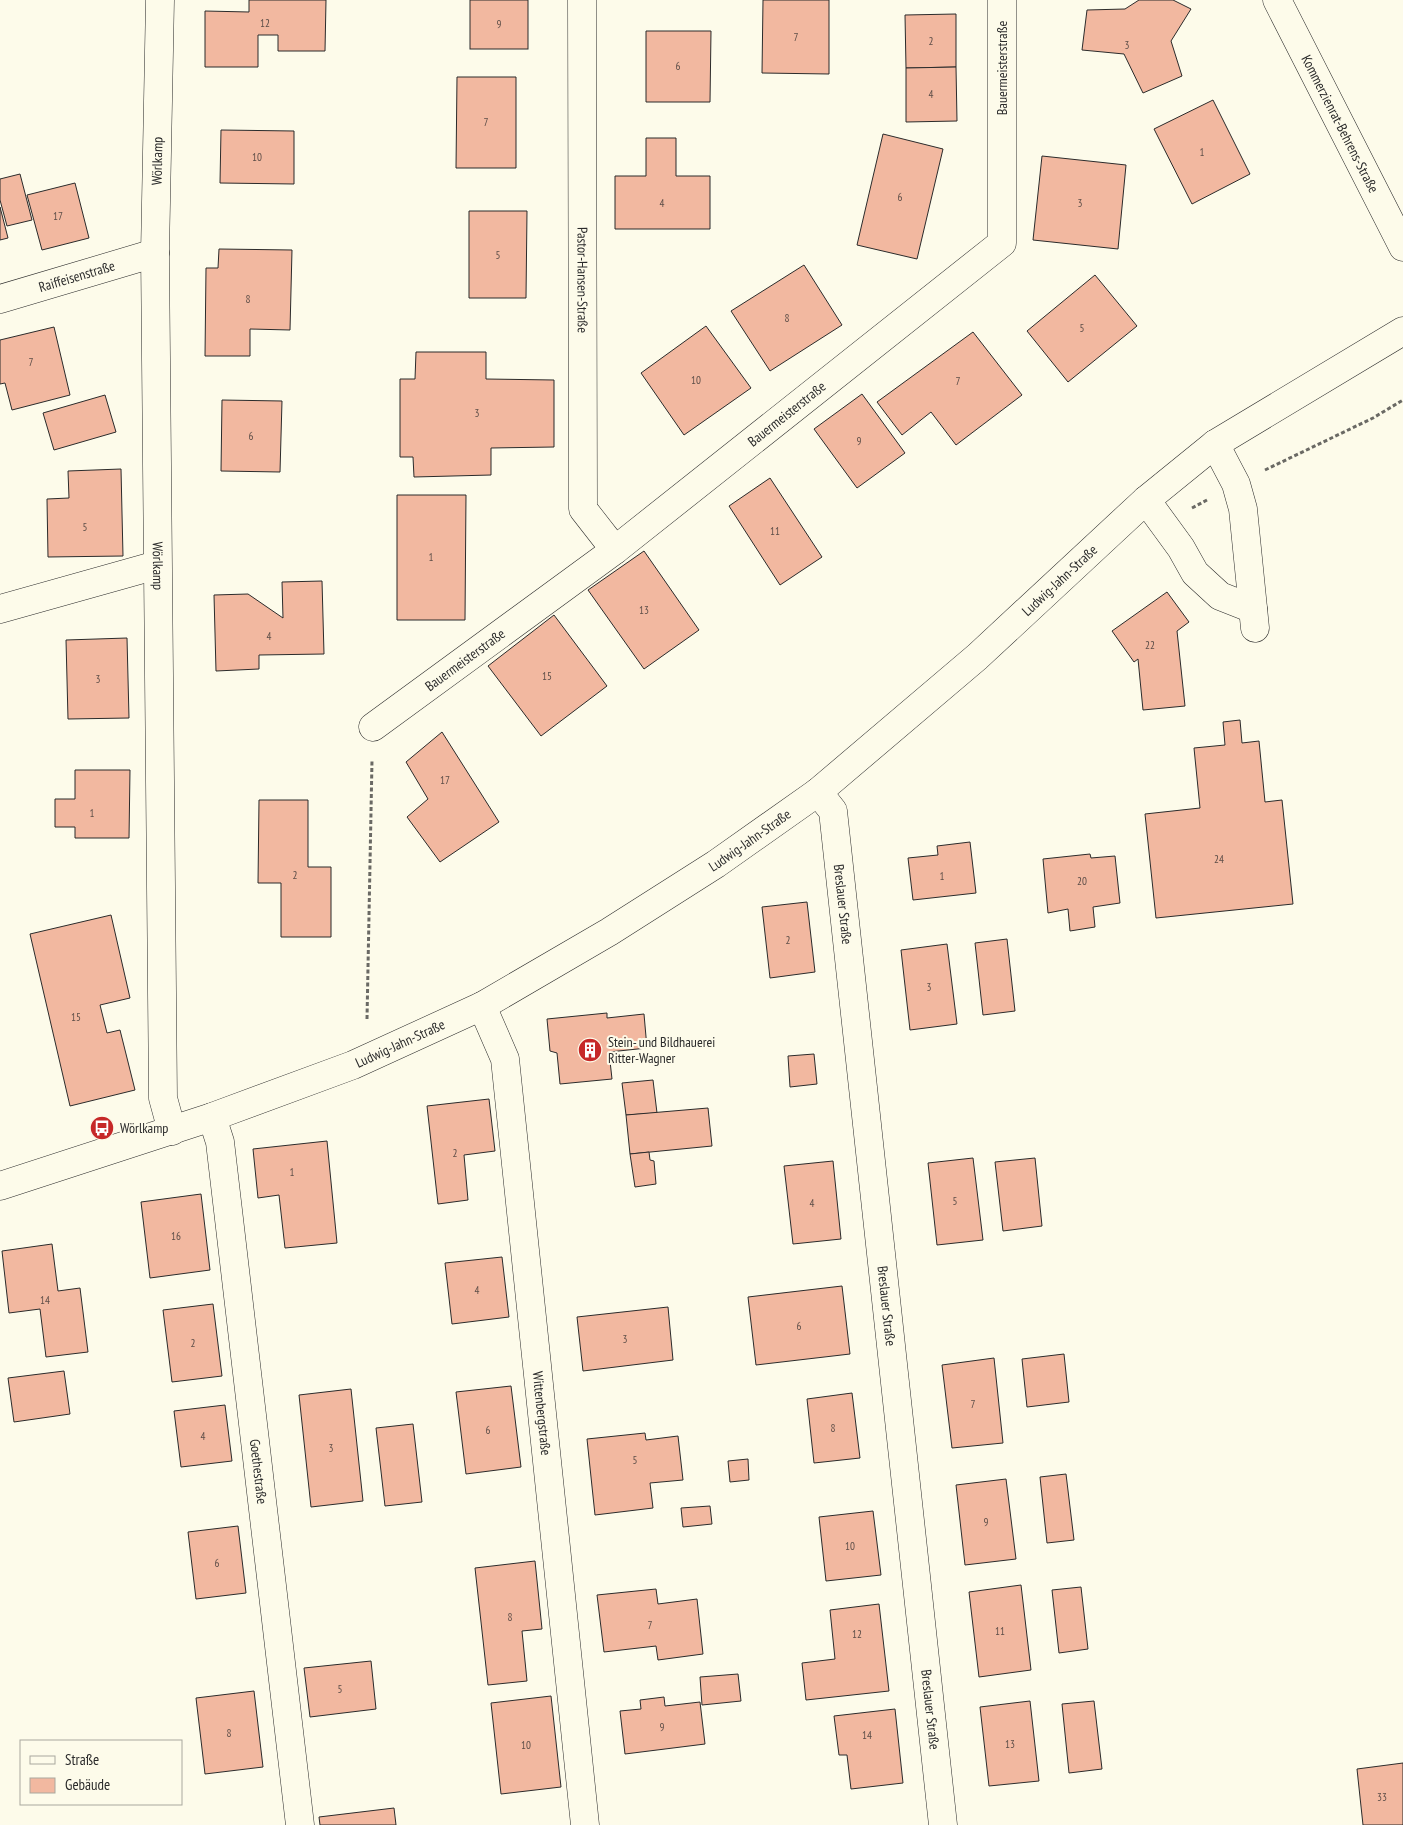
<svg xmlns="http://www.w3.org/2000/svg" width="1403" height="1825" font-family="'PT Sans Narrow',sans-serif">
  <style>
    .building { fill: #f2b8a0; stroke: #2b2b2b }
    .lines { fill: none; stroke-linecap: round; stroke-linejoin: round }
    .minor-casing { stroke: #2b2b2b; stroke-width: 29 }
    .major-casing { stroke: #2b2b2b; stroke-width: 29 }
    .path { stroke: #6a6964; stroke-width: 3; stroke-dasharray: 4 2.5; stroke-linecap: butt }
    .minor { stroke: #fdfbea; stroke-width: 28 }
    .major { stroke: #fdfbea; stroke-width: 28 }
    .labels { text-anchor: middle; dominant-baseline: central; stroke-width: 4; stroke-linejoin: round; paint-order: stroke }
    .number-label { font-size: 11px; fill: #5d4e48 }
    .street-label { font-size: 14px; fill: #2b2b2b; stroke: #fdfbea }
    .poi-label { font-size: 14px; fill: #2b2b2b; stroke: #fdfbea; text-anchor: start }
  </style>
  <rect width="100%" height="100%" fill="#fdfbea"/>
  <g class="building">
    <polygon points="249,0 326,0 325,51 278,51 278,35 258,35 258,67 205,67 205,11 249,12"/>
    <rect x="470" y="0" width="58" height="49"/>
    <polygon points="763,0 829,0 829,74 762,73"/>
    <polygon points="1139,0 1173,0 1191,9 1171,41 1182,76 1143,93 1124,54 1082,50 1087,10 1125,9"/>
    <polygon points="956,14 956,67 906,68 905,15"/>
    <polygon points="646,31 711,31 710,102 646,102"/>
    <polygon points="956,67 957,121 906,122 906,68"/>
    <polygon points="457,77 516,77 516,168 456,168"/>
    <polygon points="1213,100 1250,174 1192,204 1154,129"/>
    <polygon points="221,130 294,131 294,184 220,183"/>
    <polygon points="883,134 943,149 917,259 857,245"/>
    <polygon points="646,138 676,138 676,176 710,176 710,229 615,229 615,176 646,176"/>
    <polygon points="1042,156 1126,165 1118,249 1033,240"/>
    <polygon points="20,174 32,220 7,226 0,200 0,179"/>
    <polygon points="75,183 89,238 42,250 27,195"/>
    <polygon points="0,207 8,238 0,240"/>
    <polygon points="469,211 527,211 526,298 469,298"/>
    <polygon points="219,249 292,250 290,330 250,329 250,356 205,356 206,268 218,268"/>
    <polygon points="804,265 842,325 770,371 731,311"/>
    <polygon points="1095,275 1137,326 1068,382 1027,331"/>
    <polygon points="706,326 751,388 684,435 641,373"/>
    <polygon points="54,327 70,395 12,410 5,383 0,384 0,340"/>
    <polygon points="973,332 1022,395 956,445 931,412 902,435 877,402"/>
    <polygon points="416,352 486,352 486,379 554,380 554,447 491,448 491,475 414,477 413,457 400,457 400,379 415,379"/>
    <polygon points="862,394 905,453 857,488 814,429"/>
    <polygon points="105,395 116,432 54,450 43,413"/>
    <polygon points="222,400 282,401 280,472 221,471"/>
    <polygon points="121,469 123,556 48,557 47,499 69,498 68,471"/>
    <polygon points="770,478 822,557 780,585 729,506"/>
    <polygon points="397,495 466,495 465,620 397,620"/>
    <polygon points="644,551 699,630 644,669 588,590"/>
    <polygon points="322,581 324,654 259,655 259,669 216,671 214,595 248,594 283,618 282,582"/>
    <polygon points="1167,592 1189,622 1177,631 1185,706 1143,710 1138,659 1134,662 1112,631"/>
    <polygon points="554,615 607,686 541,736 488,666"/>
    <polygon points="127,638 129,718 68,719 66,640"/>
    <polygon points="1240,720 1242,743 1259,741 1265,802 1282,800 1293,904 1156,918 1145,814 1200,808 1194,748 1225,745 1223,722"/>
    <polygon points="442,732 499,822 440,862 407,817 428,799 406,762"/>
    <polygon points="75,770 130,770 129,838 75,838 75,827 55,827 55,799 75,799"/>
    <polygon points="259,800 308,800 308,867 331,867 331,937 281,937 281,883 258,883"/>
    <polygon points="970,842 976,893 913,900 908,858 938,855 937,846"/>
    <polygon points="1090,854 1091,858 1115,856 1120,903 1093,907 1095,927 1070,931 1068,909 1048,913 1043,859"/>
    <polygon points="807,902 815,972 770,978 762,907"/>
    <polygon points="111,915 130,998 100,1005 107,1033 120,1030 135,1090 70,1106 30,934"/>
    <polygon points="1007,939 1015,1011 983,1015 975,943"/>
    <polygon points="947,944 957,1024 910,1030 901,950"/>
    <polygon points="607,1013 607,1018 644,1014 647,1048 609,1052 612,1079 560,1084 557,1053 550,1051 547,1019"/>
    <polygon points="814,1054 817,1084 790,1087 788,1056"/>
    <polygon points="653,1080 657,1113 626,1115 622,1083"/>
    <polygon points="489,1099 495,1151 464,1155 468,1200 438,1204 427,1106"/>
    <polygon points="708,1108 712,1146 630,1154 626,1115"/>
    <polygon points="327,1141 337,1243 285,1248 279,1195 258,1198 253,1149"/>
    <polygon points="649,1152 650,1160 654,1161 656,1184 635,1187 630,1154"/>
    <polygon points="973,1158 983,1240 937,1245 928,1163"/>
    <polygon points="1035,1158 1042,1226 1003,1231 995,1162"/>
    <polygon points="833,1161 841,1239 793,1244 784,1166"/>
    <polygon points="201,1194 210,1270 150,1278 141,1202"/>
    <polygon points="52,1244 58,1291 80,1288 88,1352 46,1357 40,1309 9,1313 2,1251"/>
    <polygon points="502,1257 509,1317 452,1324 445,1263"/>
    <polygon points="842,1286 850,1354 756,1365 748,1297"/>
    <polygon points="213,1304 222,1376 172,1382 163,1310"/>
    <polygon points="668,1307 673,1360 583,1371 577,1317"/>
    <polygon points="1064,1354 1069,1402 1027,1407 1022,1359"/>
    <polygon points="994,1358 1003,1443 952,1448 942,1365"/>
    <polygon points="64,1371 70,1414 14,1422 8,1378"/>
    <polygon points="511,1386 521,1467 466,1474 456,1392"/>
    <polygon points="351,1389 363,1501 311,1507 299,1395"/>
    <polygon points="852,1393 860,1458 814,1463 807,1399"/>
    <polygon points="225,1405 232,1461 181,1467 174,1411"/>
    <polygon points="413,1424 422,1502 385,1506 376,1428"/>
    <polygon points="645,1433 646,1440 678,1436 683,1480 650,1483 653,1508 595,1515 587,1439"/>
    <polygon points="748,1459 749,1480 730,1482 728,1461"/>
    <polygon points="1066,1474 1074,1540 1047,1543 1040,1477"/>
    <polygon points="1006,1479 1016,1559 965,1565 956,1485"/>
    <polygon points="710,1506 712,1524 683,1527 681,1508"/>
    <polygon points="873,1511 881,1575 826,1581 819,1517"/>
    <polygon points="238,1526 246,1593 196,1599 188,1532"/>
    <polygon points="535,1561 542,1629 522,1631 527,1681 488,1685 475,1568"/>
    <polygon points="1021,1585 1031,1670 979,1677 969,1592"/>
    <polygon points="1081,1587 1088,1649 1059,1653 1052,1590"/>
    <polygon points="656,1589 658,1604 697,1599 703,1654 658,1660 656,1646 604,1652 597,1595"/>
    <polygon points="879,1604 889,1691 806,1700 802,1663 835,1659 830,1610"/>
    <polygon points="371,1661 376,1709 310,1717 304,1668"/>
    <polygon points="738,1674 741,1701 702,1705 700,1677"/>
    <polygon points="254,1691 263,1767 205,1774 196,1698"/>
    <polygon points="551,1696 561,1787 501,1794 491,1703"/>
    <polygon points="664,1697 665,1706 700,1702 705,1744 625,1754 620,1711 641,1709 640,1700"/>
    <polygon points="1030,1701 1039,1781 989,1786 980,1707"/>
    <polygon points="1094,1701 1102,1769 1069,1773 1062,1704"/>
    <polygon points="895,1709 903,1783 851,1789 847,1755 839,1755 834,1716"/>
    <polygon points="1403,1763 1403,1825 1363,1825 1357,1769"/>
    <polygon points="394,1808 396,1825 320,1825 319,1817"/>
  </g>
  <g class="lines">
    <g class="minor-casing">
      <g id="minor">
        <path id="s1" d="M160 0 155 253 163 1098 172 1131"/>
        <path id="s2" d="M582 0 583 509 615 550"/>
        <path id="s3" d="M1277 0 1403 247"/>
        <path id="s4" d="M0 299 155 253"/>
        <polyline points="1215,444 1236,484 1243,509 1255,628"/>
        <polyline points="1146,500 1181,548 1195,573 1220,596 1253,609"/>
        <polyline points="0,609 157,565"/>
        <path id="s5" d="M373 727 615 550 1002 243V0"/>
        <path id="s6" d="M818 792 833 811 943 1825"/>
        <path id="s7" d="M482 1006 505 1059 585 1825"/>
        <path id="s8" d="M212 1117 220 1142 300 1825"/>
      </g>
    </g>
    <g class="major-casing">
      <g id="major">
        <path id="s9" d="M0 1186 212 1117 353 1065 482 1006 609 932 716 864 818 792 977 657 1146 500 1215 444 1403 331"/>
      </g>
    </g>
    <g class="path">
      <polyline points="1265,470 1373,418 1403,400"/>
      <polyline points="1192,508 1207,500"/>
      <polyline points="367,1019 372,760"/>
    </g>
    <use href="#minor" class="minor"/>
    <use href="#major" class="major"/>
  </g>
  <defs>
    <g id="building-disc" transform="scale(1.25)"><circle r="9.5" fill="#c62828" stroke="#fdfbea"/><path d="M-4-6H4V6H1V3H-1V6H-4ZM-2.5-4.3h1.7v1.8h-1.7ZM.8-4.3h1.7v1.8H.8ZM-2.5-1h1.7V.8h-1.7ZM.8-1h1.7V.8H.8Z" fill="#fff"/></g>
    <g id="bus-disc" transform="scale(1.25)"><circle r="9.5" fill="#c62828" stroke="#fdfbea"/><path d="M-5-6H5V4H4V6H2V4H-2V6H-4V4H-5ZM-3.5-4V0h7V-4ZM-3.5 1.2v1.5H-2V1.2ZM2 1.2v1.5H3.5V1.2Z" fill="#fff"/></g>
  </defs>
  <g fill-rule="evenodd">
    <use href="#building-disc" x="590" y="1050"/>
    <use href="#bus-disc" x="102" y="1128"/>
  </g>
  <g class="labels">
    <g class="number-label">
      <text x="265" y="23">12</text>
      <text x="499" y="24">9</text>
      <text x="796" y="37">7</text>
      <text x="931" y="41">2</text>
      <text x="1127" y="45">3</text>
      <text x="678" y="66">6</text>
      <text x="931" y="94">4</text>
      <text x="486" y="122">7</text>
      <text x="1202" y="152">1</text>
      <text x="257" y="157">10</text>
      <text x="900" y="197">6</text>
      <text x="662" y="203">4</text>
      <text x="1080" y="203">3</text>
      <text x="58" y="216">17</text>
      <text x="498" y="255">5</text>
      <text x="248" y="299">8</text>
      <text x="787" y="318">8</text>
      <text x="1082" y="328">5</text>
      <text x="31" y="362">7</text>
      <text x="696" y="380">10</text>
      <text x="958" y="381">7</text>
      <text x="477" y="413">3</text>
      <text x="251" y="436">6</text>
      <text x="859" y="441">9</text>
      <text x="85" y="527">5</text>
      <text x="775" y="531">11</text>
      <text x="431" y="557">1</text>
      <text x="644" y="610">13</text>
      <text x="269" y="636">4</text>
      <text x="1150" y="645">22</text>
      <text x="547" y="676">15</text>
      <text x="98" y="679">3</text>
      <text x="445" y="780">17</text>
      <text x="92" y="813">1</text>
      <text x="1219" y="859">24</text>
      <text x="295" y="875">2</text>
      <text x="942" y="876">1</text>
      <text x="1082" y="881">20</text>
      <text x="788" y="940">2</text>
      <text x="929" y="987">3</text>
      <text x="76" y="1017">15</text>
      <text x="455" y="1153">2</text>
      <text x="292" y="1172">1</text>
      <text x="955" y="1201">5</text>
      <text x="812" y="1203">4</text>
      <text x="176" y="1236">16</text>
      <text x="477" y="1290">4</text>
      <text x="45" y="1300">14</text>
      <text x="799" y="1326">6</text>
      <text x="625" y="1339">3</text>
      <text x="193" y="1343">2</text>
      <text x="973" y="1404">7</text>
      <text x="833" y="1428">8</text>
      <text x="488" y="1430">6</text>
      <text x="203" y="1436">4</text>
      <text x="331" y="1448">3</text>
      <text x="635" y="1460">5</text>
      <text x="986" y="1522">9</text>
      <text x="850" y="1546">10</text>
      <text x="217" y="1563">6</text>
      <text x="510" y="1617">8</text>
      <text x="650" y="1625">7</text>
      <text x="1000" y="1631">11</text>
      <text x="857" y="1634">12</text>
      <text x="340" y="1689">5</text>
      <text x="662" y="1727">9</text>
      <text x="229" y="1733">8</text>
      <text x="867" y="1735">14</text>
      <text x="1010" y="1744">13</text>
      <text x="526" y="1745">10</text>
      <text x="1382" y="1797">33</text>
    </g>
    <g class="street-label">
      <text transform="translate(1002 68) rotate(-90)">Bauermeisterstraße</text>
      <text stroke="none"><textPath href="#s3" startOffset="139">Kommerzienrat-Behrens-Straße</textPath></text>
      <text transform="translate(157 161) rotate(-89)">Wörlkamp</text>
      <text stroke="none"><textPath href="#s4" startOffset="80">Raiffeisenstraße</textPath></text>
      <text stroke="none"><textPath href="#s2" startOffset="280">Pastor-Hansen-Straße</textPath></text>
      <text stroke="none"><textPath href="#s5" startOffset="519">Bauermeisterstraße</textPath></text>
      <text stroke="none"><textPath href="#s1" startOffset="566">Wörlkamp</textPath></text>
      <text stroke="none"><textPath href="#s9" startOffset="1235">Ludwig-Jahn-Straße</textPath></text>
      <text stroke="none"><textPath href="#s5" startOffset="114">Bauermeisterstraße</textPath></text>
      <text stroke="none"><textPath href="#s9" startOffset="830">Ludwig-Jahn-Straße</textPath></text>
      <text stroke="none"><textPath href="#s6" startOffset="118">Breslauer Straße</textPath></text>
      <text stroke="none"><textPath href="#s9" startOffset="425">Ludwig-Jahn-Straße</textPath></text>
      <text stroke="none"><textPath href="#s6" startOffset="522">Breslauer Straße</textPath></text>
      <text stroke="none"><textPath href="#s7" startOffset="414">Wittenbergstraße</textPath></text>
      <text stroke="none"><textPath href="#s8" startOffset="358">Goethestraße</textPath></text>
      <text stroke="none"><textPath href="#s6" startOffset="928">Breslauer Straße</textPath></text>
    </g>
    <g class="poi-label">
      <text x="608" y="1042">Stein- und Bildhauerei<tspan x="608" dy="16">Ritter-Wagner</tspan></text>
      <text x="120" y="1128">Wörlkamp</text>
    </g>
  </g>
  <rect x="20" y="1740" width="162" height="65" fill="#fdfbea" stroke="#a9a89e"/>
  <rect x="30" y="1756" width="25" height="8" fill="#fdfbea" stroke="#a9a89e"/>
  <text x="65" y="1765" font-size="15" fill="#2b2b2b">Straße</text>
  <rect x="30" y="1778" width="25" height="15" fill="#f2b8a0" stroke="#a9a89e"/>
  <text x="65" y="1790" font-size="15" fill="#2b2b2b">Gebäude</text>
</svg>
